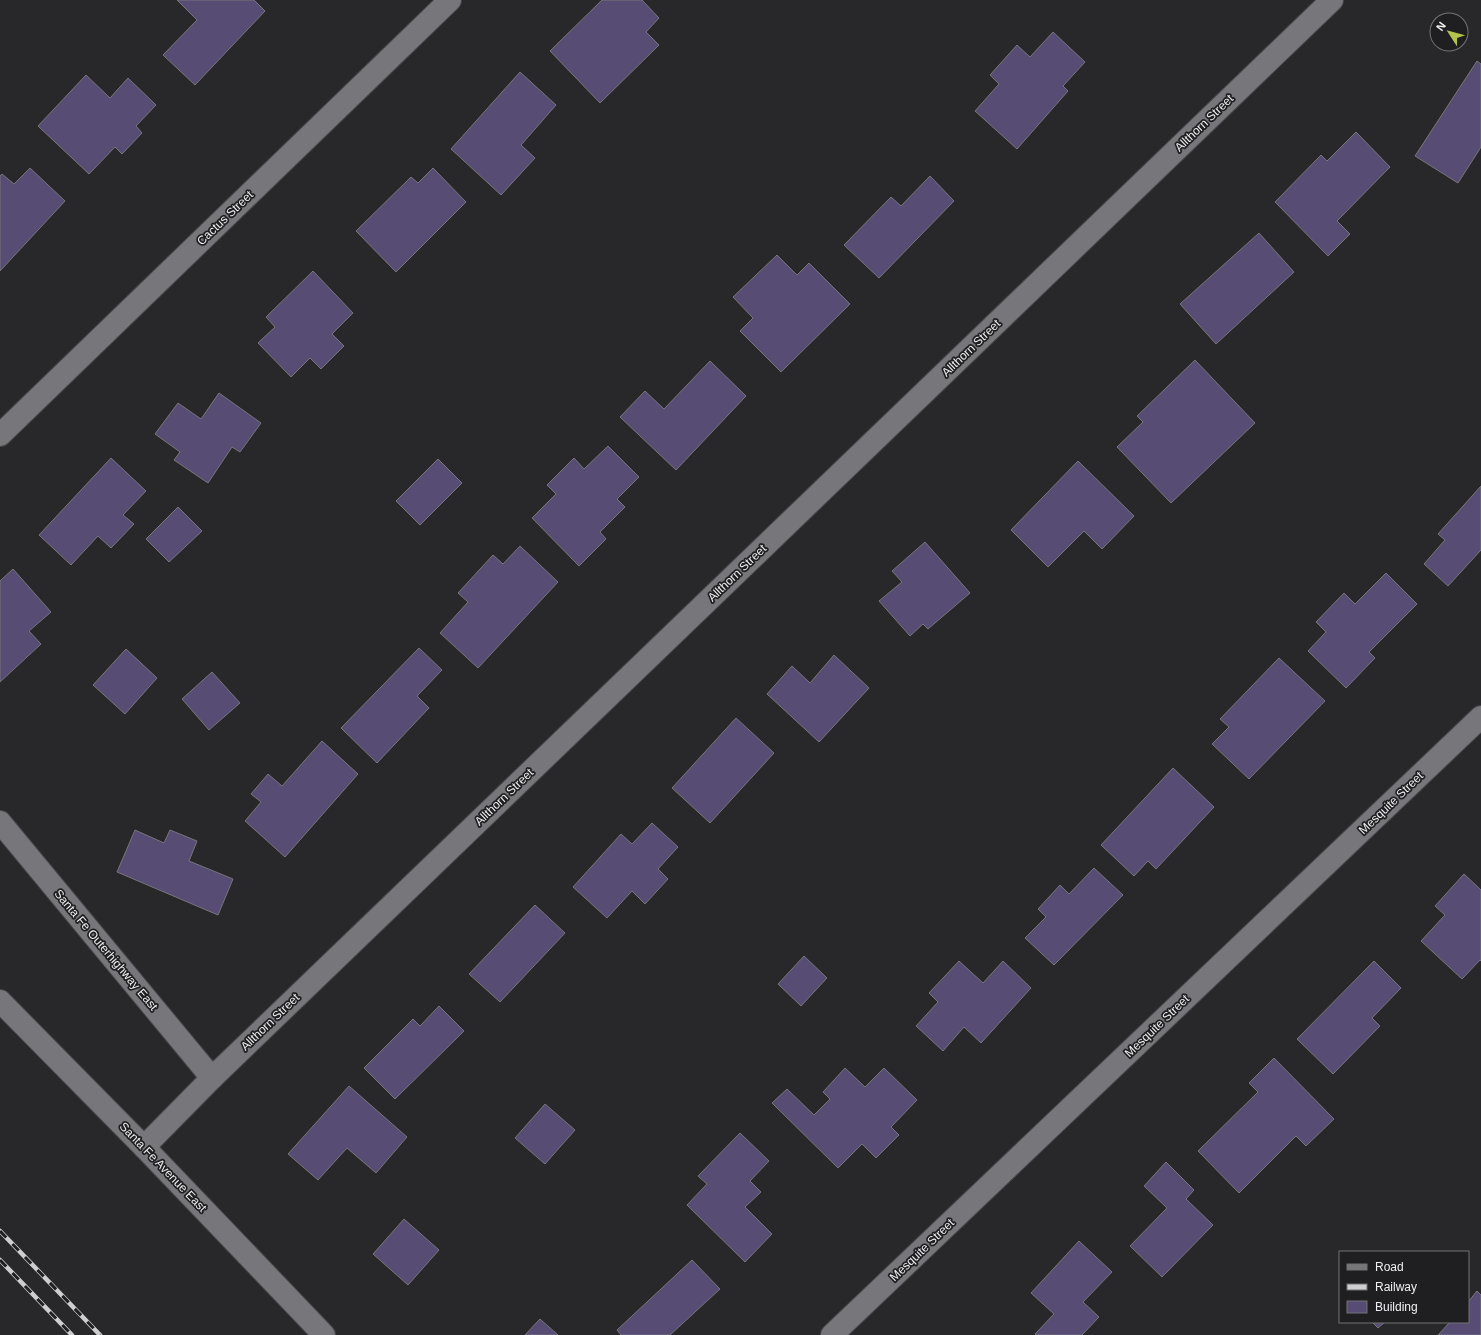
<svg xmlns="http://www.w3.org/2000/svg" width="1481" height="1335" font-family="Helvetica,sans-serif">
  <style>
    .building { fill: #574c74; stroke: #77767a }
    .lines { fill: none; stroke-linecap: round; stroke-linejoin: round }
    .minor-casing { stroke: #474649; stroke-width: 24 }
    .minor { stroke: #77767a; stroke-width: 22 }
    .rail-casing { stroke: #cecdcf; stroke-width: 4.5 }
    .rail { stroke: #1f1e21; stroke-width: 3; stroke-dasharray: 9; stroke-linecap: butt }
    .labels { text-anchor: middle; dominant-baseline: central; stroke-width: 3.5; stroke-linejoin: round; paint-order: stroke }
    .street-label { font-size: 12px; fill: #f0eff1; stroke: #1f1e21 }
  </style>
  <rect width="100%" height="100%" fill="#28282b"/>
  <g class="building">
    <polygon points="177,0 254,0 265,11 195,85 163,55 197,20"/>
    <polygon points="602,0 642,0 659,18 646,32 659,45 600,103 550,51"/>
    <polygon points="1053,32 1085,62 1063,86 1068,91 1017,149 975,111 999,84 990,75 1017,45 1030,57"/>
    <polygon points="1477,61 1481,64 1481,147 1458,183 1415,156"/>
    <polygon points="520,72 556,105 521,145 535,158 501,195 451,149"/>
    <polygon points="86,75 110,98 128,78 156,105 136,126 142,133 122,154 115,147 89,174 38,126"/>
    <polygon points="1356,132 1390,167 1337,221 1350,234 1328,256 1275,202 1321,155 1327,161"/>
    <polygon points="30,168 65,201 0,271 0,176 2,174 14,184"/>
    <polygon points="433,168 466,202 396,272 356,231 411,177 418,183"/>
    <polygon points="930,176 954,201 879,278 844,245 891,197 901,206"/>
    <polygon points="1259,233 1294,272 1216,344 1180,304"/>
    <polygon points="777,255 797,275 809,263 850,304 781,372 740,331 753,318 733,297"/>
    <polygon points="313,271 353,313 332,334 344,346 321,369 310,358 291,377 258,343 275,327 266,317"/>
    <polygon points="1195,360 1255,423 1171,503 1117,447 1143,422 1137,416"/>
    <polygon points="710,361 746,396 676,470 620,417 645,391 664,409"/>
    <polygon points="219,393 261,423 240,452 232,447 208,483 174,460 180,452 155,434 178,403 201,419"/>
    <polygon points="608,446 639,477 617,499 625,507 600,532 606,539 579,566 532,518 556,494 547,485 574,458 584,469"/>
    <polygon points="111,458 146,491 123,515 134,524 111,548 98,536 71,565 39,535"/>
    <polygon points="438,459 462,483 420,525 396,501"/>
    <polygon points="1078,461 1134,516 1102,549 1084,531 1048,567 1011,530"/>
    <polygon points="1481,486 1481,550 1448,586 1424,564 1445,540 1438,534"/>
    <polygon points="178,507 202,531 169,562 146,539"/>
    <polygon points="925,542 970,593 928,629 923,624 910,636 879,601 902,582 892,571"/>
    <polygon points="520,546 558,582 478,668 440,633 468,602 458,593 493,555 503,564"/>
    <polygon points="13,569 51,612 29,631 41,644 0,682 0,581"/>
    <polygon points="1386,573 1417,604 1369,652 1375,658 1346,688 1308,651 1326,632 1316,622 1344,593 1355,604"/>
    <polygon points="419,648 442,670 417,696 429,708 377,763 341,728"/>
    <polygon points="126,649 157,678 125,714 93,685"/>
    <polygon points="834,655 869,688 819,742 767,694 792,666 810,683"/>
    <polygon points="1279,658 1325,701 1249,779 1212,744 1229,727 1220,719"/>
    <polygon points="212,672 240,703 209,730 182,699"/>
    <polygon points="736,718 774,753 710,823 672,788"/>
    <polygon points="322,741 358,774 285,857 245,821 261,802 251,794 268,774 282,786"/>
    <polygon points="1173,768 1214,807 1156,869 1148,861 1134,876 1101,845"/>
    <polygon points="652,823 678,847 658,869 668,879 645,904 632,891 607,918 573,887 621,834 632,844"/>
    <polygon points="135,830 164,843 170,830 197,841 189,861 233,879 218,915 117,872"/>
    <polygon points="1094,868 1123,895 1054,965 1025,938 1046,917 1038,909 1060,885 1069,894"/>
    <polygon points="1464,874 1481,890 1481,961 1480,960 1462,979 1421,941 1445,915 1435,906"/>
    <polygon points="535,905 565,933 500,1002 469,974"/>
    <polygon points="804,956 827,978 801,1006 778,984"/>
    <polygon points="959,961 983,983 1003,961 1031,988 981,1043 964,1027 943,1051 916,1026 938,1002 929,993"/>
    <polygon points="1374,961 1401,988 1372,1018 1380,1026 1333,1074 1297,1039"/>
    <polygon points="439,1006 464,1031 395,1099 364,1068 413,1019 420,1026"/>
    <polygon points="1274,1058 1334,1119 1306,1146 1296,1136 1239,1193 1198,1151 1258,1092 1249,1083"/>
    <polygon points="845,1068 865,1087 884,1068 917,1100 891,1127 899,1135 876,1158 862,1144 838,1168 772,1103 787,1089 814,1115 830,1099 823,1092"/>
    <polygon points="349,1086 407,1137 376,1173 347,1148 318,1180 288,1154"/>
    <polygon points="545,1104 575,1130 545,1164 515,1138"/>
    <polygon points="740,1133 769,1161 750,1181 761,1192 745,1207 772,1234 745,1262 687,1205 707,1184 698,1176"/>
    <polygon points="1166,1162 1194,1190 1186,1199 1213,1225 1162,1277 1130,1246 1167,1208 1144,1186"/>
    <polygon points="404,1219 439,1250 408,1285 373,1254"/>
    <polygon points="1079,1241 1112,1272 1083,1302 1099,1317 1082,1335 1036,1335 1035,1334 1054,1314 1031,1293"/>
    <polygon points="692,1260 720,1289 670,1335 621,1335 617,1330"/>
    <polygon points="1477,1291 1481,1295 1481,1335 1438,1335 1450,1322 1468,1322 1468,1302"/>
    <polygon points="540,1319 558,1335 525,1335"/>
    <polygon points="1372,1322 1385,1322 1378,1328"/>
  </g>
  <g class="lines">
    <g class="minor-casing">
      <g id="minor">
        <polyline points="0,435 450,0"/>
        <polyline points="0,822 212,1078"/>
        <polyline points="0,1001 144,1147 324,1335"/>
        <polyline points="144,1147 212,1078 1332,0"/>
        <polyline points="832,1335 1481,717"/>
      </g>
    </g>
    <use href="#minor" class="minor"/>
    <g class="rail-casing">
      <g id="rail">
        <polyline points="0,1231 100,1335"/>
        <polyline points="0,1260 72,1335"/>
      </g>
    </g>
    <use href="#rail" class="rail"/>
  </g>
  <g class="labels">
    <g class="street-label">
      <text transform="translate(1204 123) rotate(-44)">Allthorn Street</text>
      <text transform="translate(225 218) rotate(-44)">Cactus Street</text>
      <text transform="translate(971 348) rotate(-44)">Allthorn Street</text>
      <text transform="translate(737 573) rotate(-44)">Allthorn Street</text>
      <text transform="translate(504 797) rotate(-44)">Allthorn Street</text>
      <text transform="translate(1391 803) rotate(-44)">Mesquite Street</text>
      <text transform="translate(106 950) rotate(50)">Santa Fe Outerhighway East</text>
      <text transform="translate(270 1022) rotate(-44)">Allthorn Street</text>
      <text transform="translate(1157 1026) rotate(-44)">Mesquite Street</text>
      <text transform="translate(163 1167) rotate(46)">Santa Fe Avenue East</text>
      <text transform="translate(922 1250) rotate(-44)">Mesquite Street</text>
    </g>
  </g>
  <rect x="1339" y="1251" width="130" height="72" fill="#1f1e21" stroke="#737274"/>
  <rect x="1347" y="1264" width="20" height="6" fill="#77767a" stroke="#737274"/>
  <text x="1375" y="1271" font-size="12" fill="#f0eff1">Road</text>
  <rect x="1347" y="1284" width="20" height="6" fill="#cecdcf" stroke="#737274"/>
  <text x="1375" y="1291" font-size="12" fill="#f0eff1">Railway</text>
  <rect x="1347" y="1301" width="20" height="12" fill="#574c74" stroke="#737274"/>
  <text x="1375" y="1311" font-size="12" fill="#f0eff1">Building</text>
  <g transform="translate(1449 32) rotate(306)"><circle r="19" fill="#1f1e21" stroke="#737274"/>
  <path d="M0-3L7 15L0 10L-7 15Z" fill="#b3c24b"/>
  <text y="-6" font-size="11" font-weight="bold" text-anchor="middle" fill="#f0eff1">N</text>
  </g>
</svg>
